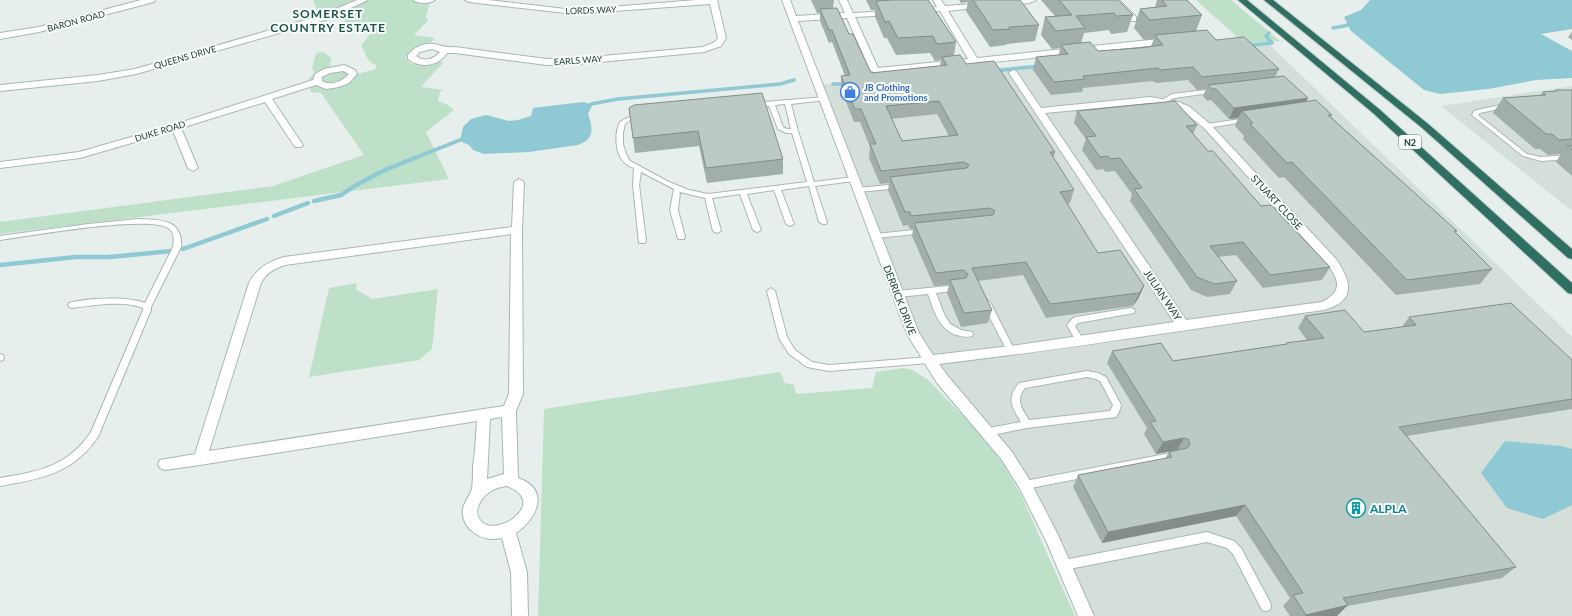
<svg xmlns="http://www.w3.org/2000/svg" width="1572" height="616" font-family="Lato,sans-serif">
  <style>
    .built { fill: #d4dfda }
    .green { fill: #bfe0c8 }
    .water { fill: #8ec9d4 }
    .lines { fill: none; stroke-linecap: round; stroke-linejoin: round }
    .stream-far1 { stroke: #8ec9d4; stroke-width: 3.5 }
    .stream { stroke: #8ec9d4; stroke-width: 4.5 }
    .lane-casing { stroke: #a8b8b2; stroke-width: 2 }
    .street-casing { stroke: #a8b8b2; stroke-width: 2 }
    .highway-casing { stroke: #c2cac8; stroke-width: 2 }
    .lane { fill: #fff; fill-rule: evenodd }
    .street { fill: #fff; fill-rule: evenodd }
    .highway { fill: #2f6f62; fill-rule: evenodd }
    .wall { fill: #a1aea9; fill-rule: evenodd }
    .shaded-wall { fill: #838d89 }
    .building { fill: #bbcac4; stroke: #838d89; fill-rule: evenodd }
    .labels { text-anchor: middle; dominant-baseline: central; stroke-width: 4; stroke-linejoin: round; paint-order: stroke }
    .far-street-label { font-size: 9px; fill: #24423a; stroke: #f7fbf9 }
    .far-shop-label { font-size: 9px; font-weight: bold; fill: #366cbe; stroke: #f7fbf9; text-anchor: start }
    .shield { fill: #f7fbf9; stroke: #637a73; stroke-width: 1 }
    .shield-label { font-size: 9px; font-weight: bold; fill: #24423a }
    .street-label { font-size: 10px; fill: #24423a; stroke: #f7fbf9 }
    .far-district-label { font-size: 12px; font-weight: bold; letter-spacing: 1px; fill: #1f5548; stroke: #f7fbf9 }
    .near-culture-label { font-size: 12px; font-weight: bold; fill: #0d838f; stroke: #f7fbf9; text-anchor: start }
  </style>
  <rect width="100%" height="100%" fill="#e6efeb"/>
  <g class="built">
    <polygon points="1267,42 1572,337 1572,616 1087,616 1026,485 913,334 820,85"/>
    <polygon points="1572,86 1572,211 1441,106"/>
  </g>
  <g class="green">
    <polygon points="313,0 357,0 320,16"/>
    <path d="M369 0H412L419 2H430L426 16 428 21 414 35 435 38C432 41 430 44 427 45 419 48 408 48 406 58 414 73 432 60 444 62L421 87 443 90 440 92 438 101 448 105 454 110 426 132 449 179 0 234V222L273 186 364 155 321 93 311 92 308 80 315 72 312 69 316 53 323 52 331 58 330 67C339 66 353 64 357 74L376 69V65C366 62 367 54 361 46L370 34 365 31 339 28 350 13 343 12Z"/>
    <polygon points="1196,0 1231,0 1280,41 1245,44"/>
    <polygon points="357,283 356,289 372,299 438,289 432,349 419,360 309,377 329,288"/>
    <polygon points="904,368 912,370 927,379 980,433 1002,462 1021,495 1075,616 538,616 544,409 780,372 785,383 794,385 796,394 872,388 876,372"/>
  </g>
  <g class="water">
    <polygon points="1370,0 1572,0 1572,29 1541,34 1572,51 1572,78 1536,80 1488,89 1440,94 1424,90 1351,31 1344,17 1361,10"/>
    <path d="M583 102 591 104 592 106 588 114C593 128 595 139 578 145L529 152 484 154 473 150 469 145 460 141 463 127 471 119 486 115 509 121 518 120 531 116 533 108Z"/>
    <polygon points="1505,441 1561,446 1572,449 1572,505 1543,519 1507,508 1481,473"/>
  </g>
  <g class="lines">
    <g class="stream-far1">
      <polyline points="1333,28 1354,24"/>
      <polyline points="1246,46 1272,43 1266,36 1269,33"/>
      <polyline points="994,71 1040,66"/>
      <polyline points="833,84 846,84"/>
      <polyline points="591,104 618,99 780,84 794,80"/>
      <polyline points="412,159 460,140"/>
    </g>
    <g class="stream">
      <polyline points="314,201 341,195 356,185 387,169 415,158"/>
      <polyline points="274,216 308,203"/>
      <polyline points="183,249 267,219"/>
      <polyline points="0,265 76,257 110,257 171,251"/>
    </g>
    <g class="lane-casing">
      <g id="lane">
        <polygon points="1215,89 1218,91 1217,92 1174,98 1163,103 1160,101 1172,94"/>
        <path d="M824 97 827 99 826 100 791 104 798 131 814 182 854 177 857 179 854 181 815 186 827 222 826 224H823L819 222 809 186 781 190 794 224 790 226 786 224 774 190 747 194 761 230 757 232 753 230 740 194 712 198 721 231 717 233 713 231 705 198 680 192 678 210 685 237 684 239H678L670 210 674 189 641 172 639 185 646 241 645 243H639L633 185 634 168C632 167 628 166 626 164 615 155 614 134 620 122 626 118 632 116 639 114L642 116 630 120 625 124 623 133V144L626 154 630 161 669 182 689 190 708 194 807 182 792 133H786L778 129 769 106 754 107 751 105 754 103ZM785 104 791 129H787L783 127 775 105Z"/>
        <polygon points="1505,104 1508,106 1507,107 1480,113 1478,115 1527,154 1541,157 1572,155 1572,159 1541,161 1523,156 1472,115 1474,111 1477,110"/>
        <polygon points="1248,118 1251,120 1250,121 1207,128 1204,126 1207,124"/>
        <polygon points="899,184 901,184 902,186 901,188 858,192 855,190 858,188"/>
        <path d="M138 219C159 220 183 218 181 247L151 307V310L98 437C73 473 42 479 0 486V478C40 471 67 467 91 432L143 310V308C124 300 93 305 72 308L69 307 68 305 69 303C87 298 128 296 145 303L173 247C174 240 175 232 168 228 147 215 29 236 0 240V236L88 224Z"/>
        <polygon points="923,229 926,229 927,231 926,233 876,238 872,236 876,234"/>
        <path d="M958 285 962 288 961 290 936 293 944 314 950 324 961 330 972 332 973 334 972 336C967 338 961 336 956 335 938 328 934 310 928 294L898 297 894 294 898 291Z"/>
        <polygon points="771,288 775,291 787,337 795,350 812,362 829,365 929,357 932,358 933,360 932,362 929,363 829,371 807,367 789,354 779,338 767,291"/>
        <polygon points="986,299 990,302 1015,351 1014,353 1008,353 1007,351 982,302"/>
        <polygon points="1131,308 1134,309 1135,311 1134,313 1078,323 1075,326 1084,341 1083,343 1077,343 1067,325 1073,318 1076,317"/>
        <polygon points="0,354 3,355 4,358 3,360 0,361"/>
        <path d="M1087 371 1098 373 1106 377 1121 405 1120 410 1116 417 1027 428 987 436 984 435 982 432 984 429 1021 422C1011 406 1007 398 1019 383ZM1087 377 1096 379 1100 381 1113 405 1110 411 1029 420C1022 409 1015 400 1025 388Z"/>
        <polygon points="1176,452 1179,453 1181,456 1179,459 1176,460 1025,489 1022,488 1020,485 1022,482 1025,481"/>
        <polygon points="1207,532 1234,541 1241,548 1270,602 1271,606 1270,610 1266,611 1262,610 1233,554 1227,548 1207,542 1064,570 1060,568 1059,565 1060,562 1064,560"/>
      </g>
    </g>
    <g class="street-casing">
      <g id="street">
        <polygon points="141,0 155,0 154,2 39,32 0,39 0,33 39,27"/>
        <polygon points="357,0 368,0 325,20 136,74 98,81 0,91 0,85 98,75 135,69 319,16"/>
        <path d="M413 0H435C430 4 418 4 413 0Z"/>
        <path d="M465 0H488L574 10 696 0H717L726 38 721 46 704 52 569 65H547L455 53H447C439 66 420 69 408 59V55C413 48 424 43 433 44 442 45 444 48 455 47L547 59H569L703 47 715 42 718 38 710 4 574 14 469 2ZM432 49 440 52C433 60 424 62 416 56L420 52Z"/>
        <path d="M782 0H790L796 16 845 13 839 0H847L853 13 894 11 895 13 891 15 855 17 878 68 968 59 940 11 919 13 915 11 919 9 937 7 933 0H941L945 6 986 3 987 5 983 7 948 11 977 58 1169 38 1173 41 1169 44 877 74 870 70 847 18 798 21 919 333 933 355 1011 346 1174 322 1009 73 1013 70 1016 71 1041 108 1150 97 1179 102 1190 107 1210 124 1336 259C1352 282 1356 301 1324 310 1196 328 1068 349 939 364L947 375 1012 452 1030 481 1058 535 1094 616H1078L1047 543 1020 489 1002 460 937 383 907 334ZM1150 103C1179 107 1181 109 1204 128L1328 265C1340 281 1342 292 1322 302L1186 320 1045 113Z"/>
        <path d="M1011 0H1036C1031 4 1006 7 1001 3L1002 1Z"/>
        <polygon points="1111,0 1119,0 1136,17 1136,21 1130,21"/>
        <path d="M344 65 355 70 357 74 349 83 339 87 326 89 316 85 272 99 303 145 301 147H295L265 102 181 128 198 168 193 171 188 168 173 131 80 158 0 168V162L79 152 173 125 313 80 315 74 324 69ZM343 71 349 74C342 82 331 86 322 81V77L330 73Z"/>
        <path d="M519 179 524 182 522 230 523 394 516 411 518 478C550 489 538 518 516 533L527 572 528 616H512L511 572 502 538C484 543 460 530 463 508 465 501 470 495 472 489 473 482 473 474 473 467 475 452 476 437 477 421L200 465 165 470 160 468 158 464 160 460 195 454 249 283C257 268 268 262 284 257L512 227 514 182ZM511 234 509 394 504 406 209 451 261 283C266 273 275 268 285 265ZM502 417 504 474 487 479 490 419ZM507 486C548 501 501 536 483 523 469 512 483 494 495 489 499 487 503 487 507 486Z"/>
      </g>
    </g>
    <g class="highway-casing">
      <g id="highway">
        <polygon points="1238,0 1247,0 1379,109 1572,283 1572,294 1568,293 1373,113"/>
        <polygon points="1264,0 1273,0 1427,123 1572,249 1572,259 1568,258 1421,127"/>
      </g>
    </g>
    <use href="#lane" class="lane"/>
    <use href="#street" class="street"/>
    <use href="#highway" class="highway"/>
  </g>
  <g class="wall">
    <path d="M811 0H834L833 8 849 34 871 73 940 66 941 60 935 61 930 53 896 55 887 38H884L875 17V10H871L866 0H928L956 42 954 55 966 64 1055 152 1054 158 1074 190 1070 203 1067 204 1098 253 1144 286 1138 299 1133 306 1046 318 1023 275 978 281 992 310 988 323 961 327 947 293 949 285 934 286 912 236 913 229H910L908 225 903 226 888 190 889 183 880 184 869 158 870 147 860 122H854L841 89V76H845L832 42 829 43 820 21V13H817ZM937 114 949 136 902 141 891 119Z"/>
    <polygon points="959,0 1020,0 1039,25 1035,41 1007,44 1006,45 990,47 966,11 968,2 961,3"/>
    <polygon points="1041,0 1118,0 1133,15 1127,32 1111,34 1109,30 1084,33 1081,43 1098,51 1151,46 1154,39 1144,40 1134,28 1140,9 1155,7 1157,0 1187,0 1202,15 1196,31 1216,40 1279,69 1275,77 1308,98 1306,101 1332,115 1331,117 1457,231 1455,233 1492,269 1480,284 1396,295 1284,177 1279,178 1243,139 1244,136 1235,126 1238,118 1229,119 1211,100 1207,101 1203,96 1206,89 1197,90 1188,80 1156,83 1153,81 1083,88 1082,92 1051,95 1033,70 1036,57 1059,55 1060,48 1052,49 1041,35 1045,17 1055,16"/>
    <polygon points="1572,32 1572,40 1568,37"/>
    <polygon points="1556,90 1572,90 1572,176 1556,162 1561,154 1548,155 1540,149 1535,149 1493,113 1503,98 1540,95 1543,92 1555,91"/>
    <polygon points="629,108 783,159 783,174 707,183 699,146 635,153"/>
    <polygon points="1077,111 1197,125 1193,134 1208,151 1261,206 1330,267 1322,280 1263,288 1236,255 1218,257 1237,281 1230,294 1207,297 1191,290 1130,201 1132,194 1115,171 1106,172 1103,169 1096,170 1082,150 1086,139 1074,123"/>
    <polygon points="1305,316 1364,332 1402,327 1409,317 1572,360 1572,409 1407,436 1516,567 1502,578 1347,606 1336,616 1290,616 1283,606 1290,598 1236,516 1102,543 1073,487 1078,475 1165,459 1169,452 1178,450 1156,454 1144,434 1147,428 1107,363 1112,351 1173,361 1285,345 1286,343 1307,340 1298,328"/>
  </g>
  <g class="shaded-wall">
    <polygon points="1308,98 1302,109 1242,111 1238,118 1229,119 1234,108"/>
    <polygon points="1144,286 1138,299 1133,306 1139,293"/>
    <polygon points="1184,438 1177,450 1156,454 1163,442"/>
    <polygon points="1245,505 1236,516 1102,543 1108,532"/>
    <polygon points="1348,605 1337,616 1305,616 1306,615"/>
  </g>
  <g class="building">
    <polygon points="892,0 928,0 956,42 937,44 933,36 898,38 889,21 885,22 876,1"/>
    <polygon points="973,0 1020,0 1039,25 1009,27 1010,29 993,30"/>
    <polygon points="1059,0 1118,0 1133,15 1116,16 1114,13 1076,16 1085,28 1056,31 1045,17 1072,15"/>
    <polygon points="1162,0 1187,0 1202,15 1150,20 1140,9 1167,6"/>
    <path d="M837 8 849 34H853L871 73 947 65 942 57 960 55 966 64 994 61 1055 152H1050L1074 190 1060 192 1098 253 1120 250 1144 286 1139 293 1050 304 1026 262 972 268 992 310 964 313 950 280 966 278 968 274 963 270 936 273 914 223 993 215 995 211 990 208 911 216 910 212H905L890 177 967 168 969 165 964 162 881 171 870 144H876L861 109H855L841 76 850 75 832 30H829L820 9ZM939 101 958 135 902 141 886 106Z"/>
    <polygon points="1207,30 1216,40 1244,37 1279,69 1202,77 1193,67 1160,70 1158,68 1083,76 1085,79 1054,82 1036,57 1068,54 1061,45 1090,42 1098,51 1139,48 1163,45 1155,35"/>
    <polygon points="1284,76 1308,98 1234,108 1216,89 1212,89 1208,85"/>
    <polygon points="1556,90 1572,90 1572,139 1559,140 1552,134 1546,134 1503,98 1546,95 1543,92 1557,91"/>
    <polygon points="762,93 783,159 706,168 698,131 633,138 629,108 634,105"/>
    <polygon points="1316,100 1332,115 1328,115 1457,231 1454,231 1492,269 1407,280 1292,162 1287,163 1250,124 1253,123 1242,111"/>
    <polygon points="1175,101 1197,125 1186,126 1208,151 1213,151 1261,206 1271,205 1330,267 1270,275 1243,242 1210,246 1237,281 1214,284 1197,277 1134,189 1142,188 1120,158 1110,159 1108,156 1100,157 1086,137 1096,136 1077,111"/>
    <polygon points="1567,146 1572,146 1572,150"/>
    <polygon points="1511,303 1572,360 1572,399 1399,427 1516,567 1343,598 1348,605 1306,615 1293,595 1303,593 1245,505 1108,532 1078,475 1172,457 1169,452 1187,448 1190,444 1188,439 1184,438 1163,442 1150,422 1156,421 1112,351 1161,343 1173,361 1287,344 1286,343 1324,338 1305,316 1345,310 1364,332 1416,325 1409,317"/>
  </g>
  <defs>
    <g id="shop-ring" transform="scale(1)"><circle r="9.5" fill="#f7fbf9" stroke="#3f7fe0" stroke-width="1.5"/><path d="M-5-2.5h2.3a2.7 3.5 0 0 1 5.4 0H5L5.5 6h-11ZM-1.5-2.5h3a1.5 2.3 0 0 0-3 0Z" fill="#3f7fe0"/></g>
    <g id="building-ring" transform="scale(1)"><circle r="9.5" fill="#f7fbf9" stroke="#0f9aa8" stroke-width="1.5"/><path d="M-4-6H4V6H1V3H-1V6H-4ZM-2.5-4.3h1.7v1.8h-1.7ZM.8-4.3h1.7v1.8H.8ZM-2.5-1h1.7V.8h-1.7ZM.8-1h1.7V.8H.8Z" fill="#0f9aa8"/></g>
  </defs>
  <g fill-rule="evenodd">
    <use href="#shop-ring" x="850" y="92"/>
    <use href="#building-ring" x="1356" y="508"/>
  </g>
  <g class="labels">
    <g class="far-street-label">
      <text transform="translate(591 10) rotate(-2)">LORDS WAY</text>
      <text transform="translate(76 21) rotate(-15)">BARON ROAD</text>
      <text transform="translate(185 57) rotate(-16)">QUEENS DRIVE</text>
      <text transform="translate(578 60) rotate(-4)">EARLS WAY</text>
      <text transform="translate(160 131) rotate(-17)">DUKE ROAD</text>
    </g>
    <g class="far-shop-label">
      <text x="864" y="87">JB Clothing<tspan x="864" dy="10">and Promotions</tspan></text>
    </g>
    <rect class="shield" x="1399" y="135" width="22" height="14" rx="3"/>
    <g class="shield-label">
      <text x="1410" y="142">N2</text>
    </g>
    <g class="street-label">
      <text transform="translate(1277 202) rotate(47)">STUART CLOSE</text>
      <text transform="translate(1163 295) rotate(56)">JULIAN WAY</text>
      <text transform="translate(900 300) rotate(69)">DERRICK DRIVE</text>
    </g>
    <g class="far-district-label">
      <text x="328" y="13">SOMERSET<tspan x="328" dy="14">COUNTRY ESTATE</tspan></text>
    </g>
    <g class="near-culture-label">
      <text x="1370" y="508">ALPLA</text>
    </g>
  </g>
</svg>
